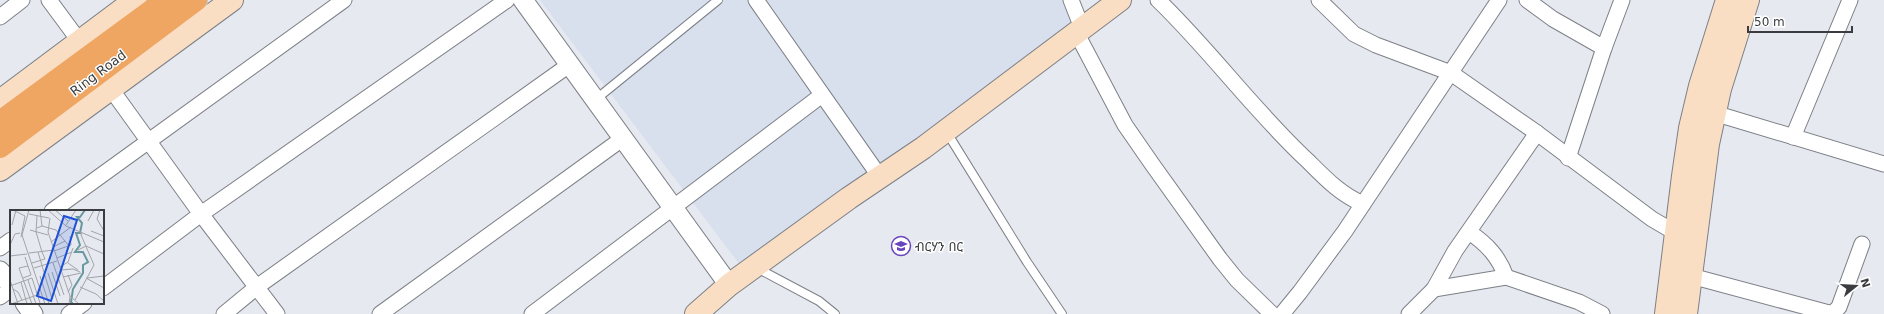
<svg xmlns="http://www.w3.org/2000/svg" width="1884" height="314" font-family="'DejaVu Sans','Noto Sans Ethiopic',sans-serif">
  <style>
    .built { fill: #d8dfed }
    .lines { fill: none; stroke-linecap: round; stroke-linejoin: round }
    .service-casing { stroke: #7d8087; stroke-width: 10 }
    .minor-casing { stroke: #7d8087; stroke-width: 17 }
    .tertiary-casing { stroke: #7d8087; stroke-width: 21 }
    .secondary-casing { stroke: #7d8087; stroke-width: 24 }
    .trunk-casing { stroke: #c8c8c9; stroke-width: 24 }
    .service { stroke: #fff; stroke-width: 8 }
    .minor { stroke: #fff; stroke-width: 15 }
    .tertiary { stroke: #fff; stroke-width: 19 }
    .secondary { stroke: #f9dec4; stroke-width: 22 }
    .trunk { stroke: #efa662; stroke-width: 22 }
    .labels { text-anchor: middle; dominant-baseline: central; stroke-width: 3; stroke-linejoin: round; paint-order: stroke }
    .street-label { font-size: 13px; fill: #3b3c3f; stroke: #fff }
    .poi-label { font-size: 13px; fill: #3b3c3f; stroke: #fff; text-anchor: start }
    .inset-river { fill: none; stroke: #6a98a0; stroke-width: 2 }
    .inset-road { fill: none; stroke: #a2a4a9; stroke-width: 1 }
    .view { fill: #1d4ed8; fill-opacity: 0.15; stroke: #1d4ed8; stroke-width: 2 }
    .inset-edge { fill: none; stroke: #3b3c3f; stroke-width: 2 }
  </style>
  <rect width="100%" height="100%" fill="#e6e9f0"/>
  <polygon class="built" points="540,0 1066,0 1077,21 743,269"/>
  <g class="lines">
    <g class="service-casing">
      <g id="service">
        <polyline points="595,100 718,0"/>
        <polyline points="946,131 1027,262 1062,314"/>
        <polyline points="757,268 819,301 835,314"/>
      </g>
    </g>
    <g class="minor-casing">
      <g id="minor">
        <polyline points="49,0 80,42"/>
        <polyline points="756,0 880,177"/>
        <polyline points="1071,0 1082,28"/>
        <path d="M1158 0C1211 51 1254 111 1308 161 1325 178 1340 194 1363 204"/>
        <polyline points="1319,0 1354,34 1376,45 1451,73 1537,133 1652,219 1676,233 1685,234"/>
        <polyline points="1527,0 1553,19 1604,48"/>
        <polyline points="0,17 22,0"/>
        <polyline points="1076,32 1125,125 1152,164 1220,259 1237,280 1272,314"/>
        <polyline points="111,89 201,214 277,314"/>
        <polyline points="1714,113 1884,164"/>
        <polyline points="1793,137 1850,0"/>
        <polyline points="1568,158 1604,48 1622,0"/>
        <polyline points="52,211 344,0"/>
        <path d="M1469 232C1487 244 1499 257 1506 277"/>
        <polyline points="0,248 11,240"/>
        <polyline points="1691,276 1829,313 1834,312 1839,307 1862,244"/>
        <polyline points="103,288 201,214 507,0"/>
        <polyline points="1434,289 1506,277 1579,302 1602,314"/>
        <polyline points="0,297 11,289"/>
        <polyline points="69,314 84,303"/>
        <polyline points="224,314 258,286 569,65"/>
        <polyline points="380,314 622,139"/>
        <polyline points="532,314 822,95"/>
        <polyline points="1282,314 1300,292 1345,231 1499,0"/>
        <polyline points="1409,314 1434,289 1455,251 1537,133"/>
      </g>
    </g>
    <g class="tertiary-casing">
      <g id="tertiary">
        <polyline points="523,0 729,285"/>
        <polyline points="0,271 11,285"/>
        <polyline points="25,303 33,314"/>
      </g>
    </g>
    <g class="secondary-casing">
      <g id="secondary">
        <polyline points="0,101 135,0"/>
        <polyline points="0,170 232,0"/>
        <polyline points="696,314 729,285 849,198 923,148 1120,0"/>
        <polyline points="1666,314 1683,176 1690,128 1700,86 1727,0"/>
        <polyline points="1686,314 1708,144 1720,89 1748,0"/>
      </g>
    </g>
    <g class="trunk-casing">
      <g id="trunk">
        <polyline points="0,122 166,0"/>
        <polyline points="0,147 196,0"/>
      </g>
    </g>
    <use href="#service" class="service"/>
    <use href="#minor" class="minor"/>
    <use href="#tertiary" class="tertiary"/>
    <use href="#secondary" class="secondary"/>
    <use href="#trunk" class="trunk"/>
  </g>
  <defs>
    <g id="school-ring" transform="scale(1)"><circle r="9.5" fill="#fff" stroke="#6945bd" stroke-width="1.5"/><path d="M0-5L7-2L0 1L-7-2ZM-4 1L0 2.5L4 1V4Q0 6-4 4Z" fill="#6945bd"/></g>
  </defs>
  <g fill-rule="evenodd">
    <use href="#school-ring" x="901" y="246"/>
  </g>
  <g class="labels">
    <g class="street-label">
      <text transform="translate(98 73) rotate(-37)">Ring Road</text>
    </g>
    <g class="poi-label">
      <text x="915" y="246">ብርሃን በር</text>
    </g>
  </g>
  <g transform="translate(10 210)">
    <rect width="94" height="94" fill="#e6e9f0"/>
    <path class="inset-river" d="M63 94 61 92 63 79 73 63V55L78 52 73 42H65L70 35 66 23H70L72 13 67 7H70L75 0"/>
    <path class="inset-road" d="M3 0 15 6M19 0 12 25 35 94M30 0 32 16M38 0 56 16 94 32M45 0 58 11M90 0 87 9 94 21M19 4 39 8M27 6 26 22 32 42M40 8 38 22 60 86 59 94M78 11 84 0M2 15 6 0M56 15 66 0M27 18 32 16 46 20 59 36M20 20 38 25M81 21 94 26M11 27 15 6M41 32 61 17M0 35 5 24 10 23M43 37 55 31M68 40 76 36 94 44M44 41 61 35 60 26M28 42 42 89M19 43 44 40M0 46 17 44M47 48 62 42M22 53 35 49 32 42M43 53 54 85M58 53 68 60M18 56 9 58 22 94M50 57 58 52 63 38M24 58 47 51M51 60 63 59 70 62M42 62 50 86M38 63 48 94M58 65 62 75 58 82M30 66 39 94M53 67 71 63M13 68 21 65 15 47M22 68 30 93M76 68 94 78M77 68 94 66M0 70 8 94M18 70 26 94M11 72 17 94M0 76 22 68M70 77 86 84 94 91M3 79 8 82 12 90M60 86 69 94M65 90 84 55 71 25 72 23M1 94 30 84"/>
    <path class="view" d="M54 6 67 10 41 91 27 86Z"/>
    <rect width="94" height="94" class="inset-edge"/>
  </g>
  <g transform="translate(1856 286) rotate(72)" stroke="#ffffff" stroke-width="3" paint-order="stroke">
  <path d="M0-3L7 15L0 10L-7 15Z" fill="#3b3c3f"/>
  <text y="-6" font-size="11" font-weight="bold" text-anchor="middle" fill="#3b3c3f">N</text>
  </g>
  <path d="M1748 26v6h104v-6" fill="none" stroke="#3b3c3f" stroke-width="2"/>
  <text x="1754" y="26" font-size="12" fill="#3b3c3f" stroke="#ffffff" stroke-width="3" paint-order="stroke">50 m</text>
</svg>
